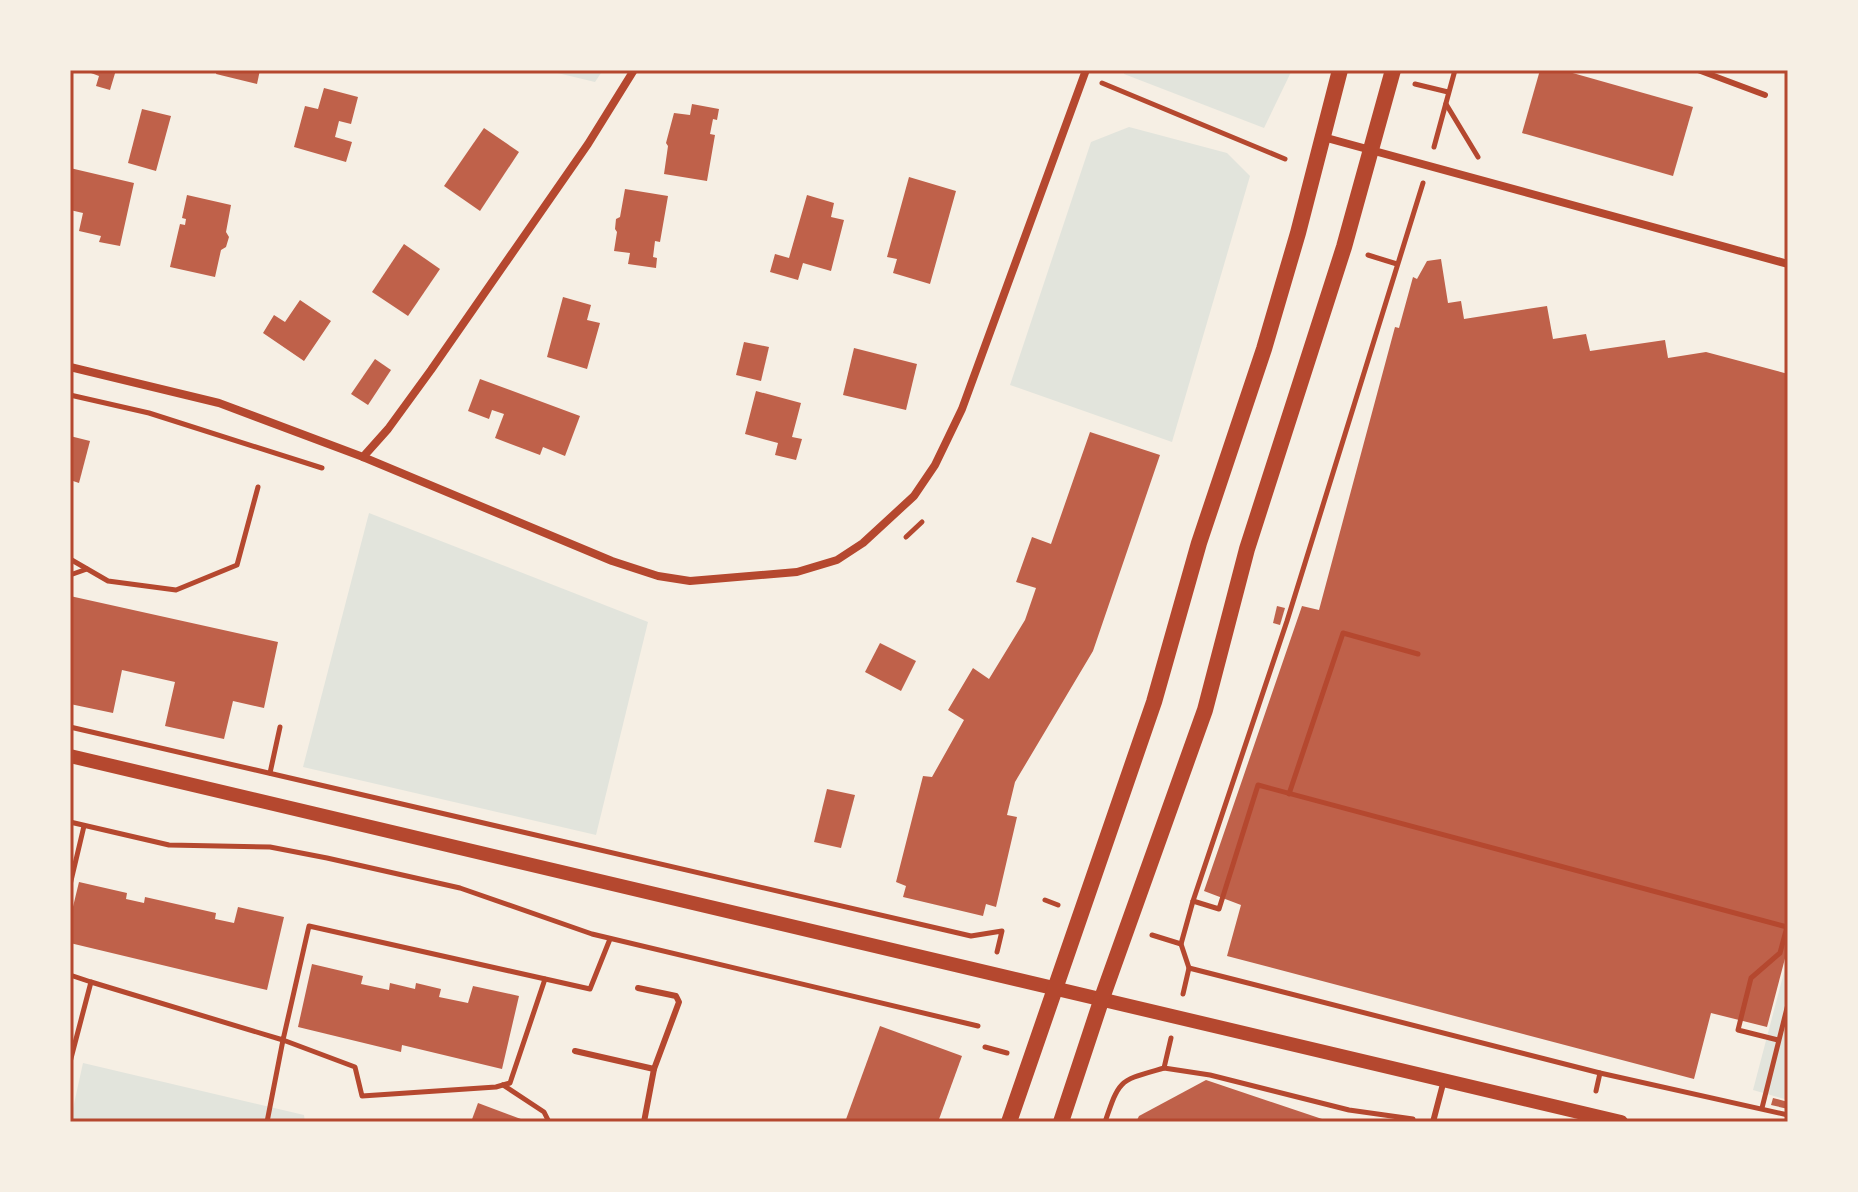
<svg xmlns="http://www.w3.org/2000/svg" width="1858" height="1192" font-family="Overpass,sans-serif">
  <style>
    .green { fill: #e2e4dc }
    .building { fill: #bf614a }
    .lines { fill: none; stroke-linecap: round; stroke-linejoin: round }
    .path { stroke: #b5482f; stroke-width: 5 }
    .service { stroke: #b5482f; stroke-width: 6 }
    .minor { stroke: #b5482f; stroke-width: 8 }
    .tertiary { stroke: #b5482f; stroke-width: 14 }
    .secondary { stroke: #b5482f; stroke-width: 16 }
    .neatline { fill: none; stroke: #b5482f; stroke-width: 3 }
  </style>
  <rect width="100%" height="100%" fill="#f6efe4"/>
  <g class="green">
    <polygon points="545,70 603,70 595,82"/>
    <polygon points="1124,70 1292,70 1264,128 1124,74"/>
    <polygon points="1129,127 1227,153 1250,176 1172,442 1010,385 1091,142"/>
    <polygon points="369,513 648,622 596,835 303,767"/>
    <polygon points="1788,957 1788,1100 1753,1090"/>
    <polygon points="83,1063 304,1115 305,1122 70,1122"/>
  </g>
  <g class="building">
    <polygon points="83,70 116,70 110,90 96,86 99,76"/>
    <polygon points="217,70 260,70 257,84 216,74"/>
    <polygon points="1540,70 1562,70 1693,107 1673,176 1522,133"/>
    <polygon points="324,88 358,97 351,124 339,121 335,137 352,142 346,162 294,147 305,106 318,109"/>
    <polygon points="692,104 719,109 717,120 713,119 710,134 715,135 707,181 664,174 668,146 666,143 674,113 690,115"/>
    <polygon points="142,109 171,116 156,171 128,163"/>
    <polygon points="484,128 519,152 480,211 444,186"/>
    <polygon points="70,168 134,183 120,246 99,242 101,236 79,231 83,213 70,210"/>
    <polygon points="909,177 956,191 930,284 893,273 897,259 887,257"/>
    <polygon points="625,189 668,196 660,242 655,241 653,257 657,258 656,268 628,264 630,253 614,251 617,232 615,229 616,219 620,217"/>
    <polygon points="187,195 231,205 226,232 229,237 226,247 221,250 215,277 170,267 180,224 185,225 186,219 182,218"/>
    <polygon points="807,195 834,203 831,217 844,220 831,271 803,263 798,280 770,272 775,254 789,258"/>
    <polygon points="404,244 440,269 408,316 372,292"/>
    <polygon points="1441,259 1448,303 1461,301 1464,319 1547,306 1553,339 1586,334 1590,351 1665,340 1668,358 1706,352 1788,374 1788,947 1767,1027 1711,1013 1694,1079 1227,956 1241,905 1204,891 1302,606 1319,610 1395,327 1399,328 1413,277 1417,279 1427,261"/>
    <polygon points="563,297 591,305 587,320 600,323 587,369 547,357"/>
    <polygon points="300,300 331,321 304,361 263,333 274,315 285,322"/>
    <polygon points="744,342 769,347 761,381 736,375"/>
    <polygon points="854,348 917,364 906,410 843,395"/>
    <polygon points="375,359 391,370 368,405 351,394"/>
    <polygon points="480,379 580,416 565,456 543,447 540,455 495,438 504,414 492,410 489,419 468,411"/>
    <polygon points="756,391 801,403 792,437 802,439 796,460 775,455 778,443 745,434"/>
    <polygon points="1090,432 1160,455 1093,651 1015,782 1007,815 1017,817 996,907 986,904 983,916 903,897 906,886 896,882 923,776 932,777 964,720 948,710 973,668 989,679 1025,620 1036,588 1016,582 1032,537 1051,544"/>
    <polygon points="70,436 90,441 79,483 70,480"/>
    <polygon points="70,596 278,642 264,708 233,701 224,739 165,726 175,682 122,670 113,713 70,704"/>
    <polygon points="1277,606 1285,608 1280,625 1273,623"/>
    <polygon points="880,643 916,661 901,691 865,672"/>
    <polygon points="827,789 855,795 841,848 814,842"/>
    <polygon points="79,882 127,893 126,899 144,903 145,897 216,913 215,919 234,923 238,907 284,917 267,990 70,943 70,919"/>
    <polygon points="312,964 363,976 361,984 389,990 390,983 415,989 416,983 441,989 439,997 468,1003 473,986 519,996 502,1069 402,1045 401,1052 298,1027"/>
    <polygon points="880,1026 962,1056 938,1122 845,1122"/>
    <polygon points="1206,1080 1328,1121 1328,1122 1136,1122 1139,1116"/>
    <polygon points="1773,1098 1788,1102 1788,1109 1771,1105"/>
    <polygon points="478,1103 529,1122 471,1122"/>
  </g>
  <g class="lines">
    <g class="path">
      <polyline points="1102,83 1285,159"/>
      <polyline points="1415,84 1448,92"/>
      <polyline points="1446,104 1478,157"/>
      <polyline points="1434,147 1455,70"/>
      <polyline points="1368,255 1397,264"/>
      <polyline points="70,395 149,413 322,468"/>
      <polyline points="906,537 922,522"/>
      <polyline points="70,559 108,581 176,590 237,565 258,487"/>
      <polyline points="70,575 87,569"/>
      <polyline points="70,727 971,936 1002,931 997,952"/>
      <polyline points="270,773 280,727"/>
      <polyline points="1289,794 1343,633 1418,654"/>
      <polyline points="70,822 169,845 270,847 327,858 460,888 592,934 978,1026"/>
      <polyline points="70,885 84,826"/>
      <polyline points="1045,900 1058,905"/>
      <polyline points="1193,901 1219,909 1258,785 1787,927 1780,953 1751,978 1738,1030 1778,1040"/>
      <polyline points="1152,935 1181,944"/>
      <polyline points="1189,968 1600,1073 1788,1115"/>
      <polyline points="70,975 91,982"/>
      <polyline points="1183,994 1189,968 1181,944 1193,901 1287,621 1423,183"/>
      <polyline points="985,1047 1007,1053"/>
      <polyline points="70,1062 91,982 283,1040 309,926 590,989 610,939"/>
      <polyline points="1164,1068 1210,1075 1349,1110 1413,1119"/>
      <polyline points="503,1085 544,1112 549,1122"/>
      <polyline points="1596,1091 1600,1073"/>
      <polyline points="1762,1108 1788,1004"/>
      <polyline points="267,1122 283,1040 355,1067 362,1096 496,1087 510,1083 545,979"/>
      <path d="M1105 1122C1120 1078 1119 1081 1164 1068L1171 1038"/>
    </g>
    <g class="service">
      <polyline points="1698,70 1765,95"/>
      <polyline points="638,988 676,996 679,1002 654,1069 644,1122"/>
      <polyline points="575,1051 654,1069"/>
      <polyline points="1433,1122 1444,1080"/>
    </g>
    <g class="minor">
      <polyline points="1323,137 1788,264"/>
      <polyline points="70,367 219,403 363,457 612,561 658,576 690,581 797,572 837,560 863,543 914,496 935,465 962,409 1086,70"/>
      <polyline points="363,457 388,429 431,370 588,144 634,70"/>
    </g>
    <polyline class="tertiary" points="70,756 1621,1122"/>
    <g class="secondary">
      <polyline points="1009,1122 1154,702 1199,543 1264,349 1298,233 1340,70"/>
      <polyline points="1061,1122 1102,998 1205,710 1247,549 1344,247 1393,70"/>
    </g>
  </g>
  <rect width="1858" height="1192" fill="none" stroke="#f6efe4" stroke-width="144"/>
  <rect x="72" y="72" width="1714" height="1048" class="neatline"/>
</svg>
